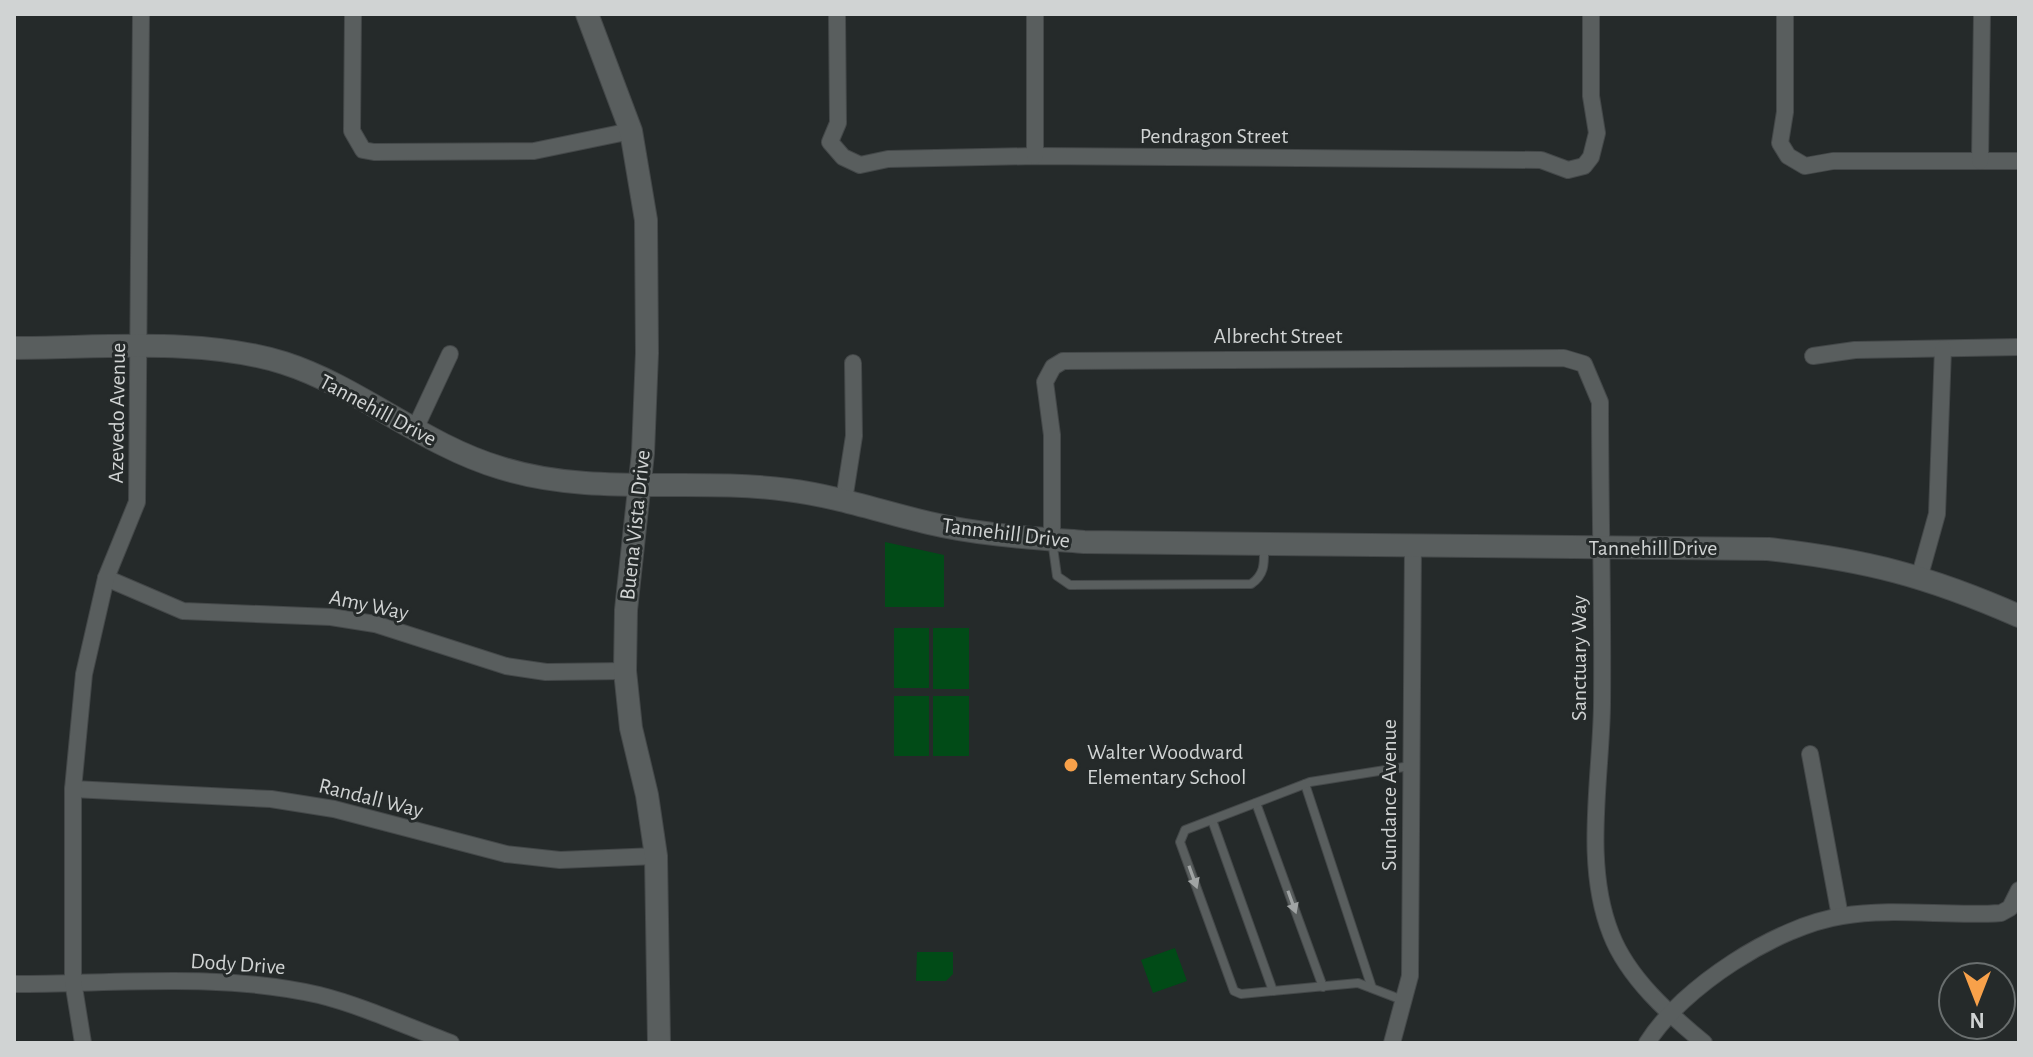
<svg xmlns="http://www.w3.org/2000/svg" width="2033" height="1057" font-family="'Alegreya Sans',sans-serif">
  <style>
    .green { fill: #014b17 }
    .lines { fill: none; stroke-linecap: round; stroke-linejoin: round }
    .service-casing { stroke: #444849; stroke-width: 10 }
    .minor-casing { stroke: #444849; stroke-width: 18 }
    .tertiary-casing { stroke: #444849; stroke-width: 24 }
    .service { stroke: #595e5e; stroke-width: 8 }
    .minor { stroke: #595e5e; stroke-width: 16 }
    .tertiary { stroke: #595e5e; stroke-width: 22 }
    .oneway { fill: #a0a4a4 }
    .poi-dot { fill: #f8a14a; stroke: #252a2a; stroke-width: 3 }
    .labels { text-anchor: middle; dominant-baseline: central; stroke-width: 6; stroke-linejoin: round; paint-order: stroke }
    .street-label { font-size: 22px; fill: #d0d3d3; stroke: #252a2a }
    .poi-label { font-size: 22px; fill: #d0d3d3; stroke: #252a2a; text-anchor: start }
  </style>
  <rect width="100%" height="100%" fill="#252a2a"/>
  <g class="green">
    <polygon points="885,542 944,555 944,607 885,607"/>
    <rect x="894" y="628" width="35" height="60"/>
    <rect x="933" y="628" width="36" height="61"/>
    <rect x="894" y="696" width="35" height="60"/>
    <rect x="933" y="696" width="36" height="60"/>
    <polygon points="1175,948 1187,981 1153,993 1141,960"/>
    <polygon points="917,952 953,952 953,974 946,981 916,981"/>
  </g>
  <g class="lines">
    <g class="service-casing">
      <g id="service">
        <path d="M1052 540 1057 576 1070 585 1251 584C1266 574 1264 561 1264 545"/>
        <polyline points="1305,784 1372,988"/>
        <polyline points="1256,803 1323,987"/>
        <polyline points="1212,820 1273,991"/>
        <polyline points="1405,1001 1358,983 1241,994 1234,991 1180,842 1185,830 1310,782 1410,766"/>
      </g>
    </g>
    <g class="minor-casing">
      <g id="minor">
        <polyline points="353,14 352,131 363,150 374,152 534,151 631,131"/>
        <polyline points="837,14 838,123 830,142 843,157 860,165 888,159 1035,156 1541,160 1568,170 1584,166 1591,157 1597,133 1591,96 1591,14"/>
        <polyline points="1035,14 1035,156"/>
        <polyline points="1785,14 1785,112 1780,143 1788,156 1805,166 1833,161 2019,161"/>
        <polyline points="1980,161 1982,14"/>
        <polyline points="1813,356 1855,350 2019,347"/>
        <polyline points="414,431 450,354"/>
        <polyline points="844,500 854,436 853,363"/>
        <path d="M1052 539V435L1045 382 1053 367 1063 361 1564 358 1584 364 1600 402C1600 503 1603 604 1602 705 1601 779 1583 864 1611 934 1628 978 1669 1014 1704 1043"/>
        <polyline points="1920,575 1937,514 1943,349"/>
        <polyline points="106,578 183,611 331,617 375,624 506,666 546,672 625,671"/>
        <polyline points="1810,754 1840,916"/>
        <polyline points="73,789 271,799 334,809 506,854 560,860 656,856"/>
        <path d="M14 984C115 984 219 972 319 995 363 1006 408 1027 451 1043"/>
        <polyline points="83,1043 73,981 73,789 84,674 106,578 137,502 141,14"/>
        <polyline points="1392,1043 1410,976 1413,544"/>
        <path d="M1647 1043C1682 987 1777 926 1842 916 1895 907 1948 917 2001 913L2010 908 2019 890"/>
      </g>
    </g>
    <g class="tertiary-casing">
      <g id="tertiary">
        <polyline points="587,14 631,131 646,220 647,353 643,453 626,610 625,671 631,728 647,795 656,856 659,1043"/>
        <path d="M14 348C100 348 202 337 284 363 359 387 423 445 501 468 593 497 693 477 788 490 836 496 882 512 929 523 980 535 1032 538 1084 542L1768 549C1866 560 1928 576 2019 616"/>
      </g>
    </g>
    <use href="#service" class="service"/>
    <use href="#minor" class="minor"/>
    <use href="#tertiary" class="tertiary"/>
  </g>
  <defs><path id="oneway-solid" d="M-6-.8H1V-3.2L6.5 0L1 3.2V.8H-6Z" transform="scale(2)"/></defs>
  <g class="oneway">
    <use href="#oneway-solid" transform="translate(1193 877) rotate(70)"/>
    <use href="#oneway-solid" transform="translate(1292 902) rotate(70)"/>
  </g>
  <circle class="poi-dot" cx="1071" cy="765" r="8"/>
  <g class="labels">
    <g class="street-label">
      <text x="1214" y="136">Pendragon Street</text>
      <text x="1278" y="336">Albrecht Street</text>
      <text transform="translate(378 410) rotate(28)">Tannehill Drive</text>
      <text transform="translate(117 413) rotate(-89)">Azevedo Avenue</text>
      <text transform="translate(635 525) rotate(-84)">Buena Vista Drive</text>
      <text transform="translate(1006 533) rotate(7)">Tannehill Drive</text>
      <text x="1653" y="548">Tannehill Drive</text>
      <text transform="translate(369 605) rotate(12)">Amy Way</text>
      <text transform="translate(1579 658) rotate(-90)">Sanctuary Way</text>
      <text transform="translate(1389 795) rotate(-90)">Sundance Avenue</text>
      <text transform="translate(371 798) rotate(14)">Randall Way</text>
      <text transform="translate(238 964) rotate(4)">Dody Drive</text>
    </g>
    <g class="poi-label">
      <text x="1087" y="752">Walter Woodward<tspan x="1087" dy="25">Elementary School</tspan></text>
    </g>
  </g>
  <rect width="2033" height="1057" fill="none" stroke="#d0d3d3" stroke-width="32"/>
  <g transform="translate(1977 1001) rotate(180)"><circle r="38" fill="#252a2a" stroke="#696e6e" stroke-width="2"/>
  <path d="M0-6L14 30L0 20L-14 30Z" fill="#f8a14a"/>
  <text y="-12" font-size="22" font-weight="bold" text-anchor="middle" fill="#d0d3d3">N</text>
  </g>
</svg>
